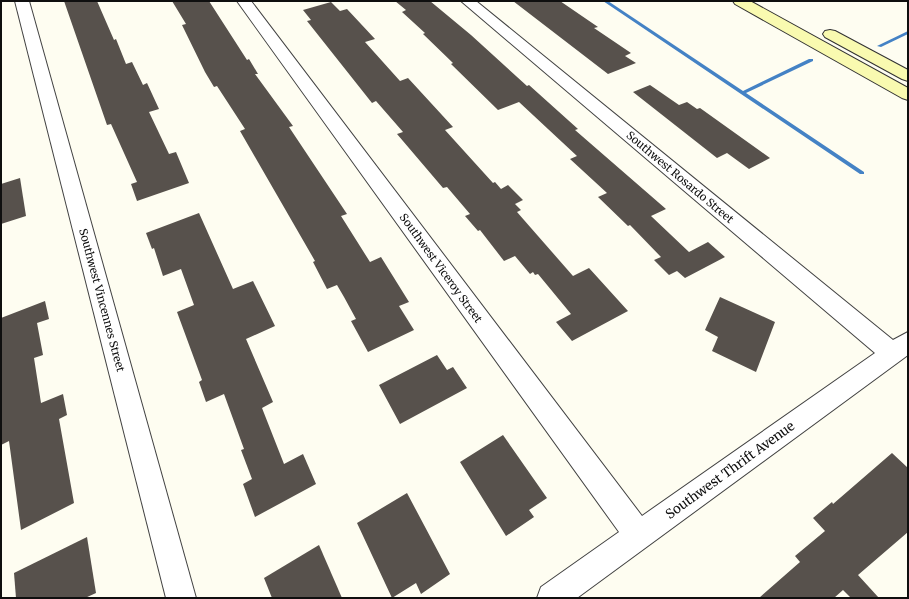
<svg xmlns="http://www.w3.org/2000/svg" width="909" height="599" font-family="Merriweather,serif">
  <style>
    .lines { fill: none; stroke-linecap: round; stroke-linejoin: round }
    .stream { fill: #4482c5; fill-rule: evenodd }
    .building { fill: #57514c }
    .street-casing { stroke: #424242; stroke-width: 2 }
    .secondary-casing { stroke: #313131; stroke-width: 2 }
    .street { fill: #fff; fill-rule: evenodd }
    .secondary { fill: #f9fab0; fill-rule: evenodd }
    .labels { text-anchor: middle; dominant-baseline: central; stroke-width: 4; stroke-linejoin: round; paint-order: stroke }
    .street-label { font-size: 11px; fill: #0f0f0f; stroke: #fff }
    .near-street-label { font-size: 13px; fill: #0f0f0f; stroke: #fff }
  </style>
  <rect width="100%" height="100%" fill="#fefdf1"/>
  <g class="lines">
    <g class="stream">
      <polygon points="603,1 608,1 743,91 809,59 813,59 813,61 746,93 864,172 864,174 860,174"/>
      <polygon points="908,31 908,34 881,47 877,46"/>
    </g>
  </g>
  <g class="building">
    <polygon points="64,1 97,1 114,40 116,39 126,64 132,62 143,85 147,83 159,109 149,112 169,154 176,152 189,183 137,201 131,184 137,182 111,124 107,125"/>
    <polygon points="172,1 209,1 247,60 249,59 258,74 255,74 293,126 289,127 347,214 341,216 370,262 381,257 409,302 399,306 414,330 368,352 351,321 356,319 344,297 337,285 327,289 313,262 315,261 240,131 245,129 217,86 214,87 205,72 182,25 186,24"/>
    <polygon points="395,1 430,1 471,35 527,86 529,85 578,129 575,130 666,209 651,216 689,252 708,242 725,257 685,278 677,271 669,275 654,260 661,257 630,225 628,226 598,197 607,193 570,159 577,156 519,102 498,110 451,64 453,63 423,34 425,33 402,12 406,10"/>
    <polygon points="513,1 560,1 598,27 594,28 631,53 625,56 636,63 608,74"/>
    <polygon points="331,2 340,11 347,9 375,39 365,42 400,81 408,78 453,127 445,130 493,183 495,182 501,189 508,185 523,200 515,204 521,210 517,212 573,276 589,268 628,311 572,341 556,322 571,314 538,274 535,275 533,272 530,274 515,256 504,261 480,230 478,231 465,216 470,214 447,187 443,188 397,134 403,132 376,101 372,103 307,21 311,20 303,10"/>
    <polygon points="650,85 679,105 687,102 697,109 700,108 770,158 749,169 727,153 717,158 633,92"/>
    <polygon points="20,178 26,216 1,224 1,184"/>
    <polygon points="199,213 233,289 253,281 275,326 246,339 273,402 262,408 284,464 303,454 316,484 255,517 243,484 252,479 241,450 244,449 224,394 206,402 199,382 202,380 177,312 194,305 181,269 163,276 154,248 152,249 146,233"/>
    <polygon points="720,297 775,322 756,372 712,351 718,337 705,330"/>
    <polygon points="45,301 49,319 37,323 43,355 34,358 41,403 63,394 67,415 59,419 74,503 21,530 9,441 1,445 1,318"/>
    <polygon points="437,355 447,370 453,367 467,388 400,424 379,385"/>
    <polygon points="503,435 547,498 529,510 534,517 506,536 460,462"/>
    <polygon points="892,453 908,468 908,532 858,575 879,598 851,598 843,590 834,598 759,598 800,562 795,556 825,531 813,518 832,502 833,504"/>
    <polygon points="407,493 450,574 421,594 416,583 392,598 357,523"/>
    <polygon points="87,537 96,593 85,598 16,598 14,573"/>
    <polygon points="319,545 342,598 272,598 264,578"/>
  </g>
  <g class="lines">
    <g class="street-casing">
      <g id="street">
        <polygon points="15,1 29,1 196,598 166,598"/>
        <polygon points="237,1 251,1 642,516 875,353 461,1 476,1 893,340 908,332 908,355 577,598 537,598 541,587 619,532"/>
      </g>
    </g>
    <g class="secondary-casing">
      <g id="secondary">
        <polygon points="733,1 750,1 908,88 908,100 902,98 735,4"/>
        <polygon points="830,30 835,31 908,70 908,81 902,79 825,37 823,34 825,31"/>
      </g>
    </g>
    <use href="#street" class="street"/>
    <use href="#secondary" class="secondary"/>
  </g>
  <g class="labels">
    <g class="street-label">
      <text transform="translate(680 177) rotate(40)">Southwest Rosardo Street</text>
      <text transform="translate(441 268) rotate(54)">Southwest Viceroy Street</text>
      <text transform="translate(102 300) rotate(75)">Southwest Vincennes Street</text>
    </g>
    <g class="near-street-label">
      <text transform="translate(730 470) rotate(-36)">Southwest Thrift Avenue</text>
    </g>
  </g>
  <rect width="909" height="599" fill="none" stroke="#0f0f0f" stroke-width="4"/>
</svg>
